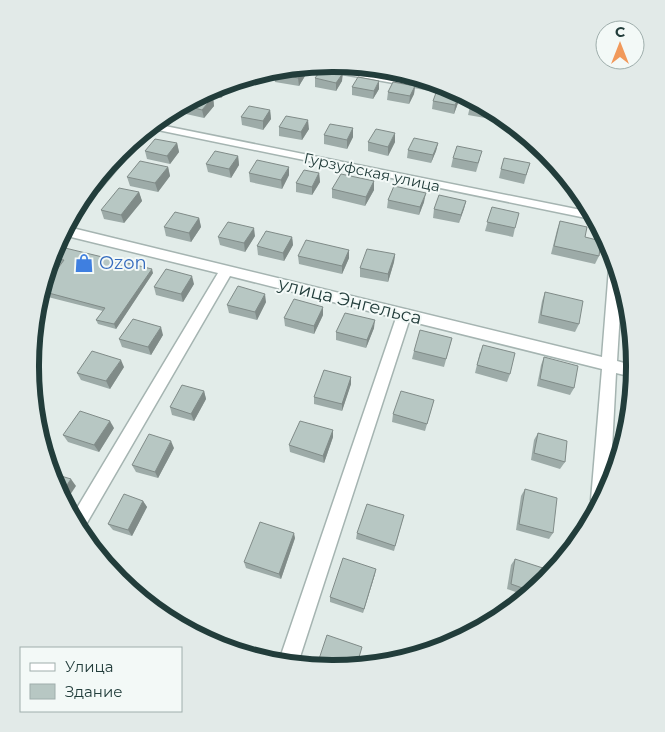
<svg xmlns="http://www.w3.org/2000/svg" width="665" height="732" font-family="Montserrat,sans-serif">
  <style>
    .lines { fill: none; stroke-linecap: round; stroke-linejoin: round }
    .minor-casing { stroke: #a5b4b1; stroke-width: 3 }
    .minor { fill: #fff; fill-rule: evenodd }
    .wall { fill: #9daba8 }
    .shaded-wall { fill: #808b88 }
    .building { fill: #b7c7c3; stroke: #808b88 }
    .labels { text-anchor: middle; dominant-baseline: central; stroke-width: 4; stroke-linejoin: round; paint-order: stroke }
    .far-street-label { font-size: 15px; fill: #223d3b; stroke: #f3f9f7 }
    .shop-label { font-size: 18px; fill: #366cbe; stroke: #f3f9f7; text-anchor: start }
    .street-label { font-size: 18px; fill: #223d3b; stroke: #f3f9f7 }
    .rim { fill: none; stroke: #223d3b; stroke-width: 6 }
  </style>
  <rect width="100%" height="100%" fill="#e2ece9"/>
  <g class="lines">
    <g class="minor-casing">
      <g id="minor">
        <polygon points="322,66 452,89 461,95 309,68"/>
        <polygon points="160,125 586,211 591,219 153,129"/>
        <polygon points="138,140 140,142 138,144 99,190 93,190 120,151"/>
        <polygon points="68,227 602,357 609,268 615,264 621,295 617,361 635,366 633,377 616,373 610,486 596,506 594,506 591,500 602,369 409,321 299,660 298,662 280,658 396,318 230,276 84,528 74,513 218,273 63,235"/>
      </g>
    </g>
    <use href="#minor" class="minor"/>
  </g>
  <g class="wall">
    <polygon points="305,69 305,76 299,86 275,82 274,75"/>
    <polygon points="315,78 342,81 336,91 315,87"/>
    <polygon points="228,84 229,88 221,98 205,95 217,86"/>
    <polygon points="415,86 414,94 409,104 387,100 388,92"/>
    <polygon points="352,87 379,89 373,99 352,95"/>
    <polygon points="204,95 213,97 214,106 204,118 186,114 185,108"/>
    <polygon points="433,101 458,103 454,114 432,109"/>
    <polygon points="471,102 492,116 491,119 468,115"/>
    <polygon points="270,110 271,119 263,130 242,125 241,117"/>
    <polygon points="279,127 309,129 302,140 279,136"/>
    <polygon points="353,128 353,137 347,149 324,144 324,135"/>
    <polygon points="368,142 395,142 388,156 368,151"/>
    <polygon points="177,143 179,152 170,164 147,159 145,151"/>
    <polygon points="438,143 436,151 431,163 407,158 408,150"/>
    <polygon points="238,156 239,165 231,178 208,172 206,164"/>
    <polygon points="453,158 480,159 476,172 451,167"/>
    <polygon points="530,163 524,184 499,178 501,169"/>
    <polygon points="168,167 170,176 158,192 130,186 127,177"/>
    <polygon points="249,173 289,175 282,189 250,182"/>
    <polygon points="319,173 320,182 312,195 296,192 296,183"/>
    <polygon points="374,181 374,190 365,206 332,198 332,189"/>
    <polygon points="139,192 142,201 124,223 104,219 101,210"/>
    <polygon points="388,200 424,202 419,215 387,208"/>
    <polygon points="466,201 459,223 433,218 434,209"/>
    <polygon points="492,207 515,228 513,237 485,231"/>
    <polygon points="199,218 201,227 191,242 166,236 164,227"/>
    <polygon points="560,221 585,237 599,256 595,264 551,254 557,230"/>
    <polygon points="255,236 245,252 220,245 218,237"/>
    <polygon points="292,237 293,245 284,261 258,255 257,246"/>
    <polygon points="349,250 349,258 342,274 299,264 298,256"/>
    <polygon points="395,254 394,262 388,282 360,277 360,268"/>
    <polygon points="52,258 153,273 116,329 98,324 96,320 103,311 44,296 47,283 62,264 54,262"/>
    <polygon points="194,284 183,302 156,295 154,287"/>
    <polygon points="545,292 579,324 575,332 538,323 542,301"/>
    <polygon points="266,302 257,320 229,313 227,305"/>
    <polygon points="323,315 314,334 285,326 284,318"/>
    <polygon points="374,328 366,348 336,340 336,332"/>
    <polygon points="163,335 151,355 122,347 119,339"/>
    <polygon points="452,338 444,367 412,359 414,351"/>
    <polygon points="480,352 510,374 507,382 475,373"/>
    <polygon points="544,357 574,388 570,395 537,386 541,365"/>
    <polygon points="124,367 110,389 81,380 77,373"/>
    <polygon points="351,377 351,384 342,411 314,404 314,397"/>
    <polygon points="204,391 206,399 194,421 172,415 170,407"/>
    <polygon points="434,400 425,431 392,422 393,414"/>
    <polygon points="114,428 99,452 68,442 63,435"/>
    <polygon points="333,430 333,437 324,463 290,452 289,445"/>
    <polygon points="538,433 565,462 560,469 531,460 534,440"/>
    <polygon points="174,448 158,478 136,472 132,465"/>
    <polygon points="525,489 553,533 549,539 516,530 521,496"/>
    <polygon points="143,501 147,507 132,536 113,530 108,524"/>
    <polygon points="404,515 394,551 356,539 357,533"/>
    <polygon points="295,538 281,579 246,568 244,562"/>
    <polygon points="515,559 544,581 524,595 507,589 511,565"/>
    <polygon points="375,574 363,613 330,602 330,597"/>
  </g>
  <g class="shaded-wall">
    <polygon points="304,69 305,69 305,76 299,86 298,78"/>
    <polygon points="343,73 342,81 336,91 336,83"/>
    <polygon points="379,81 379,89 373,99 374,91"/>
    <polygon points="228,84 229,88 221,98 220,89 223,85"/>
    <polygon points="415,86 414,94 409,104 410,96"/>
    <polygon points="460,95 458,103 454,114 455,105"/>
    <polygon points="213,97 214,106 204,118 202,110"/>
    <polygon points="270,110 271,119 263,130 263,121"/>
    <polygon points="308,120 309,129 302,140 301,132"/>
    <polygon points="353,128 353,137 347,149 347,140"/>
    <polygon points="395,133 395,142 388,156 388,147"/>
    <polygon points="177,143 179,152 170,164 167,156"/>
    <polygon points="438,143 436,151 431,163 433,155"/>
    <polygon points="238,156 239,165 231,178 229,169"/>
    <polygon points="168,167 170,176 158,192 155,183"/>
    <polygon points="289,167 289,175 282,189 281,180"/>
    <polygon points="319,173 320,182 312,195 312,187"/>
    <polygon points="374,181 374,190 365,206 366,197"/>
    <polygon points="139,192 142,201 124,223 121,215"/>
    <polygon points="426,193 424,202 419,215 420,207"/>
    <polygon points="466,201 464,209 459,223 461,215"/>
    <polygon points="199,218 201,227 191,242 189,233"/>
    <polygon points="254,228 255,236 245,252 244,243"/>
    <polygon points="292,237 293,245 284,261 283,253"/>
    <polygon points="349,250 349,258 342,274 342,266"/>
    <polygon points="395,254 394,262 388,282 388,274"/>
    <polygon points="152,269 153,273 116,329 114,324"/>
    <polygon points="192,276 194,284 183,302 181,294"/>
    <polygon points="265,294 266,302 257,320 255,312"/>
    <polygon points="323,307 323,315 314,334 314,326"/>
    <polygon points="375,320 374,328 366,348 367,340"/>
    <polygon points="161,327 163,335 151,355 148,347"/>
    <polygon points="121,360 124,367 110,389 106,381"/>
    <polygon points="351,377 351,384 342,411 342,404"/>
    <polygon points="204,391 206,399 194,421 191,414"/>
    <polygon points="110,421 114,428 99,452 94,445"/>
    <polygon points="333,430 333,437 324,463 323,456"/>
    <polygon points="171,441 174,448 158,478 155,472"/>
    <polygon points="71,479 76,486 66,501 61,494"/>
    <polygon points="143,501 147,507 132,536 128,530"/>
    <polygon points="294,533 295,538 281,579 279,574"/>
    <polygon points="117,567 121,572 118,579 114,573"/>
    <polygon points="376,569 375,574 363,613 364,609"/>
  </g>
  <g class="building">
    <polygon points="304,69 298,78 279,74"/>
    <polygon points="322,69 343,73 336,83 315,78"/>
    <polygon points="358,77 379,81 374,91 352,87"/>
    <polygon points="393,82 415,86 410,96 388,92"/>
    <polygon points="223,85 220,89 214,88 217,86"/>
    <polygon points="437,90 460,95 455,105 433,101"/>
    <polygon points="204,95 213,97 202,110 187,106"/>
    <polygon points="471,102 482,109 470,107"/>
    <polygon points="249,106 270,110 263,121 241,117"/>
    <polygon points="286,116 308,120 301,132 279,127"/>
    <polygon points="330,124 353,128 347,140 324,135"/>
    <polygon points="376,129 395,133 388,147 368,142"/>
    <polygon points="414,138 438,143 433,155 408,150"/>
    <polygon points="155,139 177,143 167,156 145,151"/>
    <polygon points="457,146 482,151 478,163 453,158"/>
    <polygon points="215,151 238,156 229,169 206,164"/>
    <polygon points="504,158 530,163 526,175 501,169"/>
    <polygon points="257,160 289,167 281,180 249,173"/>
    <polygon points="140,161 168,167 155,183 127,177"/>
    <polygon points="304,170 319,173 312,187 296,183"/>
    <polygon points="341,174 374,181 366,197 332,189"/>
    <polygon points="394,186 426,193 420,207 388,200"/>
    <polygon points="119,188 139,192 121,215 101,210"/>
    <polygon points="439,195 466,201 461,215 434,209"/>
    <polygon points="492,207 519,213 515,228 487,222"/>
    <polygon points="175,212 199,218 189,233 164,227"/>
    <polygon points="560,221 587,227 585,237 601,241 599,256 554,246"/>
    <polygon points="228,222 254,228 244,243 218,237"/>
    <polygon points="266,231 292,237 283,253 257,246"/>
    <polygon points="306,240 349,250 342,266 298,256"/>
    <polygon points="61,247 152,269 114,324 96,320 105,308 45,292 47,283 64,260 52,258"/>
    <polygon points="367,249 395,254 388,274 360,268"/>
    <polygon points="166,269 192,276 181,294 154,287"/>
    <polygon points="238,286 265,294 255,312 227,305"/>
    <polygon points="545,292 583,301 579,324 541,315"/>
    <polygon points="294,299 323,307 314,326 284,318"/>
    <polygon points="345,313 375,320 367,340 336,332"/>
    <polygon points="133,319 161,327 148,347 119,339"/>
    <polygon points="420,330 452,338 446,359 414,351"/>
    <polygon points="483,345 515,353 510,374 477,365"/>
    <polygon points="92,351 121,360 106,381 77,373"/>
    <polygon points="544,357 578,366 574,388 540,379"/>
    <polygon points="324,370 351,377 342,404 314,397"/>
    <polygon points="182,385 204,391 191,414 170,407"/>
    <polygon points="401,391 434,400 427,424 393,414"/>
    <polygon points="80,411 110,421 94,445 63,435"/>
    <polygon points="300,421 333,430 323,456 289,445"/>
    <polygon points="538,433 567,441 565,462 534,453"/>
    <polygon points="149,434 171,441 155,472 132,465"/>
    <polygon points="51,473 71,479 61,494 53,482"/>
    <polygon points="525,489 557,498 553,533 519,524"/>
    <polygon points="124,494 143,501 128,530 108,524"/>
    <polygon points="367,504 404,515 395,546 357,533"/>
    <polygon points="260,522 294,533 279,574 244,562"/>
    <polygon points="343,558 376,569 364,609 330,597"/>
    <polygon points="515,559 546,569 544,581 531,591 511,584"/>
    <polygon points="107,563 117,567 114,573"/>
    <polygon points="327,635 362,647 357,664 332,668 317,665"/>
  </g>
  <defs>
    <g id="shop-bare" transform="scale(1.5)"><path d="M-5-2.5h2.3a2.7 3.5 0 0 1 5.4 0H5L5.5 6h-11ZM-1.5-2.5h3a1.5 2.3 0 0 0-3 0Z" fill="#3f7fe0" stroke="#f3f9f7" stroke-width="2.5" paint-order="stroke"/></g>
  </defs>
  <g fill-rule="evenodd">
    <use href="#shop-bare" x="84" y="263"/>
  </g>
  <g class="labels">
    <g class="far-street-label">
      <text transform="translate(372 172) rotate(12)">Гурзуфская улица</text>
    </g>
    <g class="shop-label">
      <text x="99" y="263">Ozon</text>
    </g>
    <g class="street-label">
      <text transform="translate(350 301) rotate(14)">улица Энгельса</text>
    </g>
  </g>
  <path d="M0 0H665V732H0ZM332 72H333A293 293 0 0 1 626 365V367A293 293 0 0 1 333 660H332A293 293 0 0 1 39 367V365A293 293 0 0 1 332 72Z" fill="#e2eae8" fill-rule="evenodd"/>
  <path class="rim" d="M332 72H333A293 293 0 0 1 626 365V367A293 293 0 0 1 333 660H332A293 293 0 0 1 39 367V365A293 293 0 0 1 332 72Z"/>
  <rect x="20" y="647" width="162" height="65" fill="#f3f9f7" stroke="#9faeac"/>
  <rect x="30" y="663" width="25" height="8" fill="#ffffff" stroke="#9faeac"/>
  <text x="65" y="672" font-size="15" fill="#223d3b">Улица</text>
  <rect x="30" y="684" width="25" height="15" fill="#b7c7c3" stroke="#9faeac"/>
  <text x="65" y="697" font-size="15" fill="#223d3b">Здание</text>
  <g transform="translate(620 45)"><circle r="24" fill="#f3f9f7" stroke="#9faeac"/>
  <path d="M0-4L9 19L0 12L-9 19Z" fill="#f1995b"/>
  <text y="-8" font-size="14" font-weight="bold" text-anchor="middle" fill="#223d3b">С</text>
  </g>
</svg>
